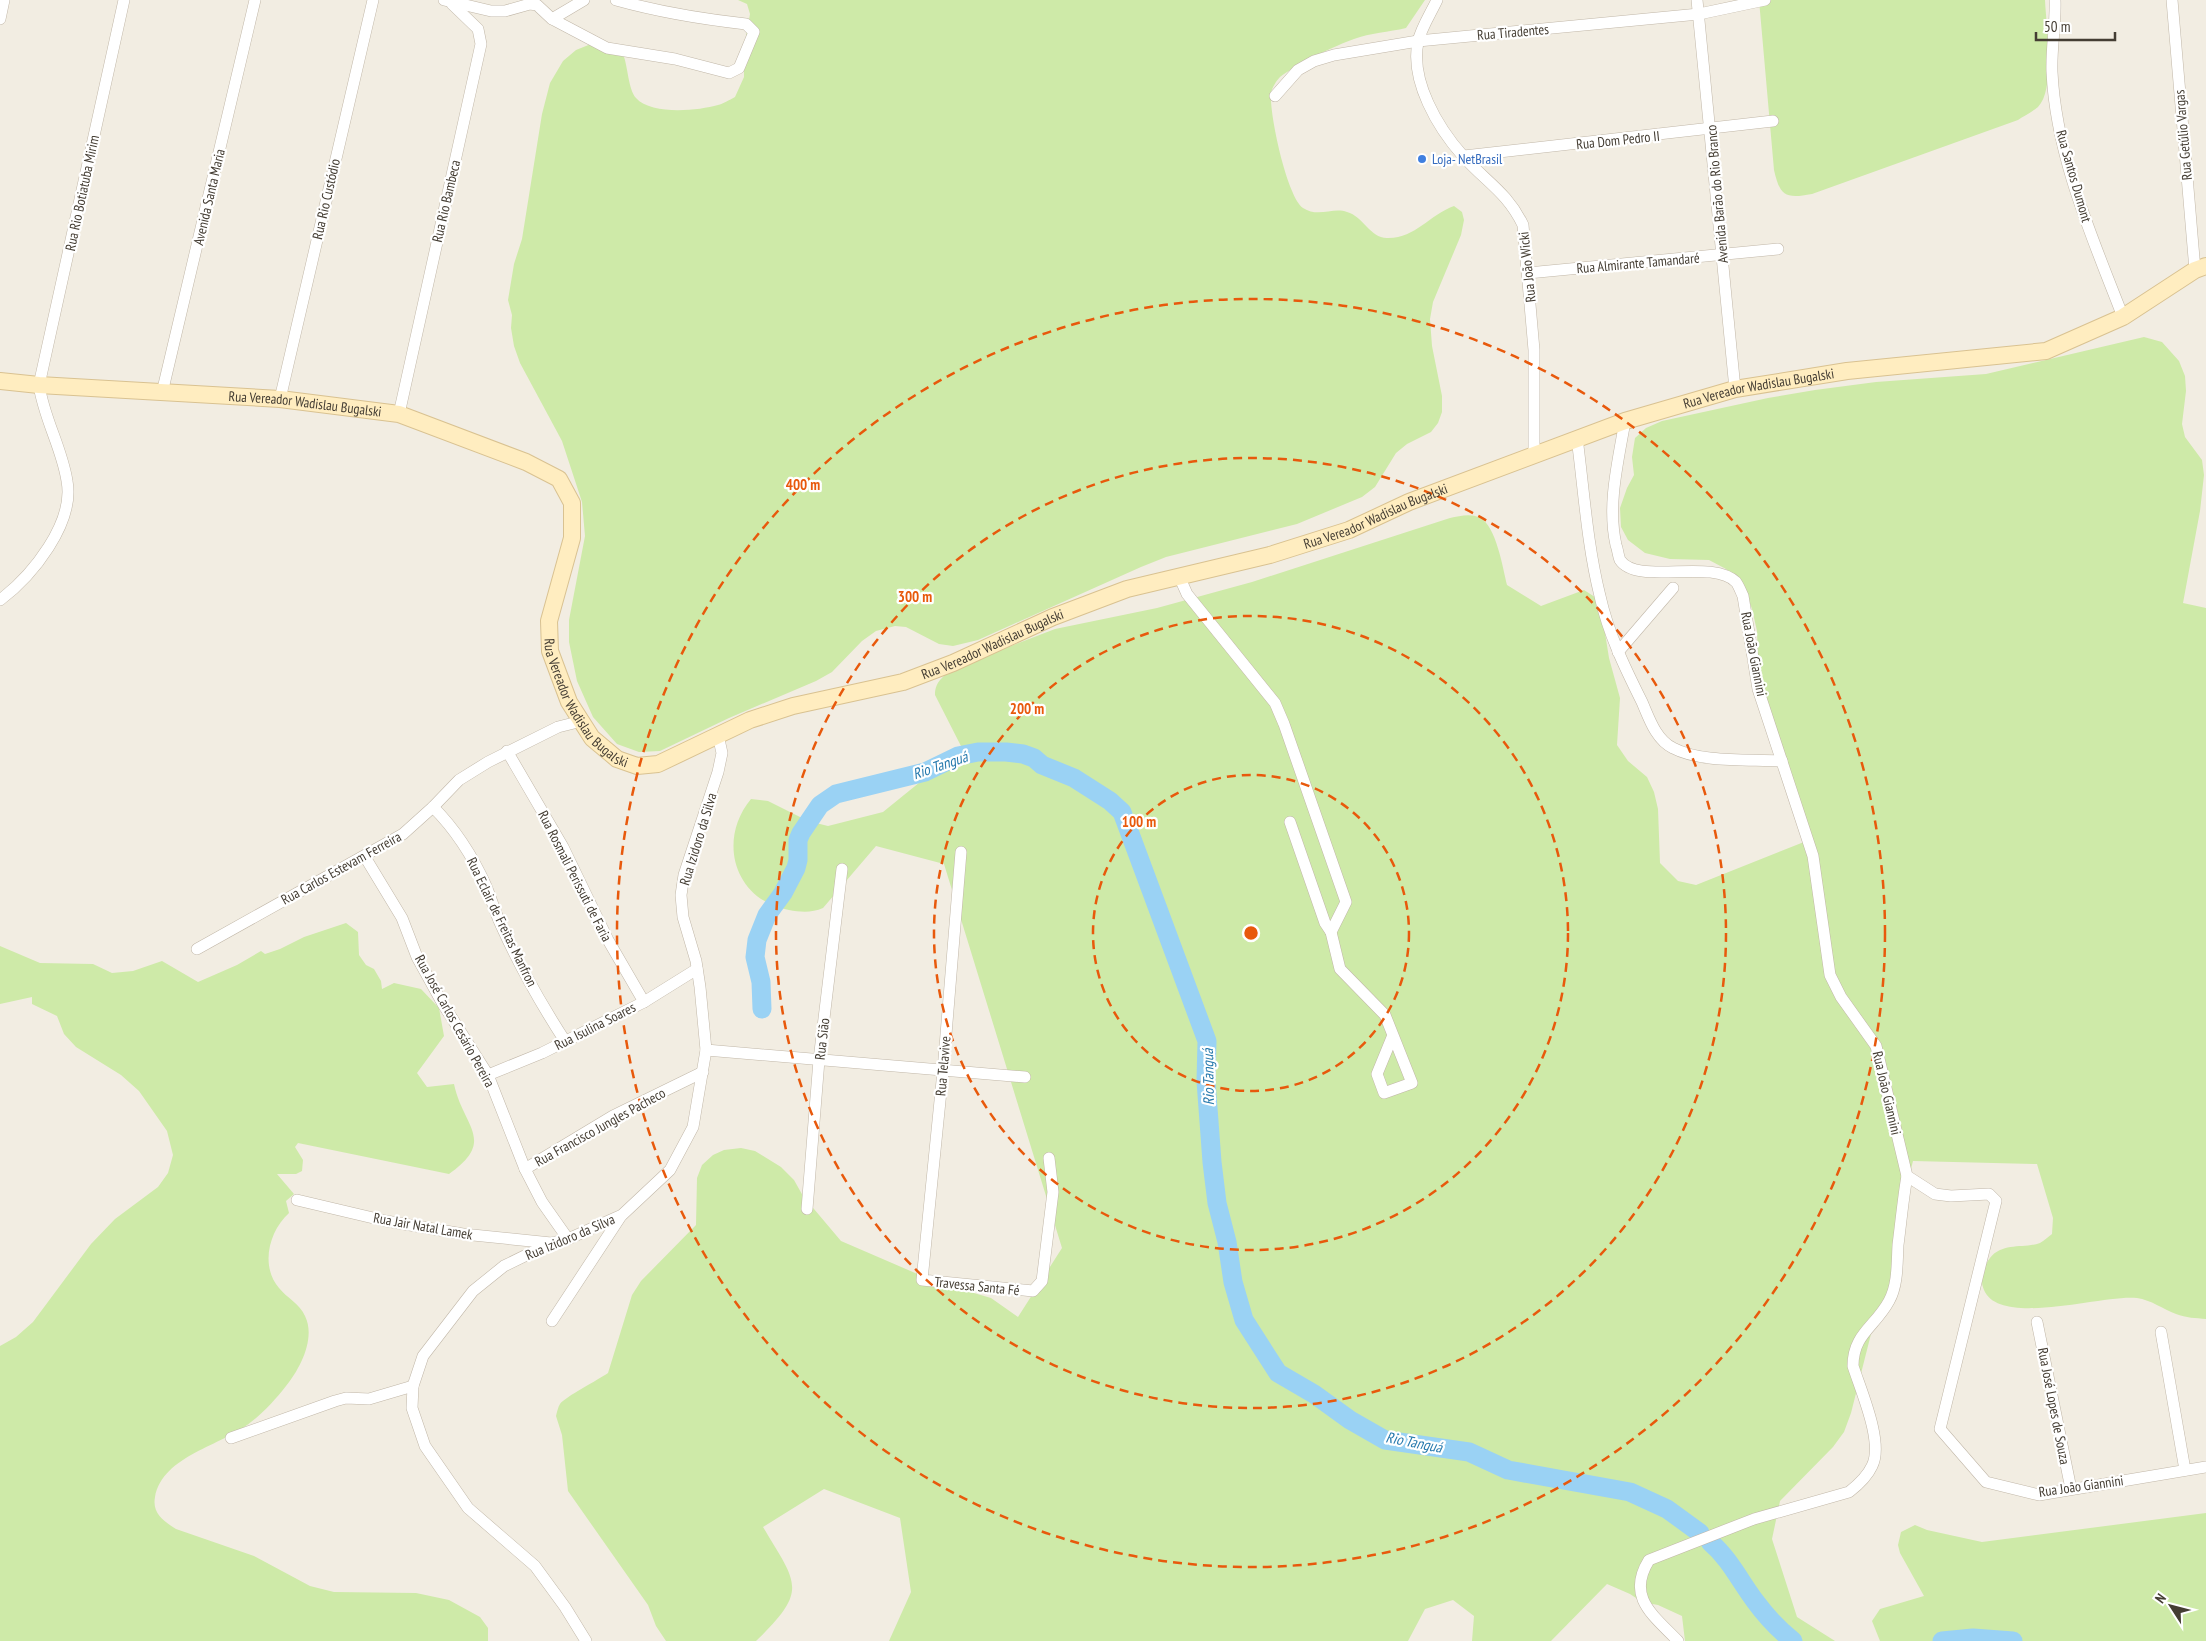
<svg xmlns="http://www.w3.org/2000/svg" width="2206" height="1641" font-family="'PT Sans Narrow',sans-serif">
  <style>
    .green { fill: #ceeaa8 }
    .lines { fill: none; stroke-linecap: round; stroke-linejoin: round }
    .river { stroke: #9ad2f4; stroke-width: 19 }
    .minor-casing { stroke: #c1b7a8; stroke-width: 12 }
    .secondary-casing { stroke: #d9c291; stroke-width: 18 }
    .minor { stroke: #fff; stroke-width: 11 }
    .secondary { stroke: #ffedc0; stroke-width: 16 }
    .ring { fill: none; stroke: #e8590c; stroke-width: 2.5; stroke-dasharray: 9 6 }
    .shop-dot { fill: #3f7fe0; stroke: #fff; stroke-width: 2 }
    .labels { text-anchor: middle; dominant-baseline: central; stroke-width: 4.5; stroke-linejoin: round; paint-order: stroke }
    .street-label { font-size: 14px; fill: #443d33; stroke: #fff }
    .shop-label { font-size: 14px; fill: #366cbe; stroke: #fff; text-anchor: start }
    .water-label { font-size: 15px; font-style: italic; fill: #2679ad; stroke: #fff }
    .centre { fill: #e8590c; stroke: #fff; stroke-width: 2.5 }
    .ring-label { font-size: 15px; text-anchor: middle; font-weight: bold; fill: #e8590c; stroke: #fff; stroke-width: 4.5; stroke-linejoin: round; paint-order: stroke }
  </style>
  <rect width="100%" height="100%" fill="#f2ede2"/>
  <g class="green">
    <path d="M738 0H1425L1406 28C1389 32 1370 33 1354 39 1338 44 1292 67 1280 77 1276 81 1272 88 1271 93 1269 113 1287 197 1303 208 1318 218 1333 207 1347 212 1363 216 1370 238 1387 238 1415 239 1429 215 1454 206L1462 212 1464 220 1461 235 1433 302 1430 319 1432 346 1442 396V412L1438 423 1431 432 1407 444 1396 453 1375 487 1362 497 1297 524 1166 557 1141 567 978 640 953 646 939 644 906 627 895 626 876 631 862 641 832 672 816 681 729 718 660 751 639 752 617 744 593 717 577 681 569 642V620L585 536 582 502 562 441 520 363 514 346 511 328 512 315 508 300 514 264 522 239 542 114 550 83 563 61 576 50 591 44 623 54C628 66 628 89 636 98 651 115 697 111 718 105 723 104 729 100 735 97L744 77V48L750 14 747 4Z"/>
    <path d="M1759 0H2045C2046 25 2056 89 2038 107 2032 112 2024 116 2018 120L1812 194C1785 199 1780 196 1774 170Z"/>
    <path d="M2144 337 2162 342 2179 361 2185 376 2186 391 2182 424 2185 437 2202 460 2204 475 2200 511 2183 603 2206 608V1319C2196 1318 2186 1318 2176 1314 2163 1309 2151 1300 2137 1298 2103 1294 2000 1328 1984 1290 1979 1279 1983 1267 1990 1258 2003 1242 2023 1249 2040 1243 2044 1241 2049 1236 2052 1234L2053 1218 2037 1164 1913 1161 1897 1225 1895 1281 1871 1334 1851 1413 1844 1432 1833 1447 1780 1501 1772 1539 1797 1617 1835 1641H1685L1682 1616 1658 1605 1642 1602 1630 1594 1607 1584 1551 1641H1472L1474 1616 1453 1600 1425 1609 1408 1641H889L911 1592 900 1518 824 1489 763 1527C797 1584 809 1590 756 1641H666L656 1626 648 1605 568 1491 562 1435 556 1416C557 1412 558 1407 560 1404 565 1397 598 1380 608 1373L632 1295 641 1281 696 1225 697 1178 702 1165 713 1155 724 1150 741 1148 755 1151 781 1167 794 1180 803 1196 841 1241 936 1282 991 1298 1018 1317 1062 1248 944 864 876 846 823 908C812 913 800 912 789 910 734 900 717 840 751 799L768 801 808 821 828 826 883 812 962 748 935 695C935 680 945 675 957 667L1055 629 1157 608 1252 582 1450 518C1460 516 1471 513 1480 518 1496 525 1503 569 1507 585L1541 606 1584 590 1598 599 1602 614 1609 658 1620 698 1617 745 1628 761 1647 777 1654 792 1658 809 1660 863 1678 881 1696 885 1809 840 1759 691 1757 631 1752 609 1746 593 1737 580 1726 569 1709 560 1670 559 1645 553 1628 540 1621 527 1620 508 1627 488 1634 475 1632 457 1635 438 1646 428 1662 421 1768 398 1815 390 1876 382 1986 374Z"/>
    <path d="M346 923 358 932 359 955 366 965 374 969 381 981 382 989 394 983 421 989 439 1008 444 1036 417 1073 427 1087 454 1084C463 1127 497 1140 449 1174L298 1143 295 1147 303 1160 302 1171 296 1174H277L294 1194 286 1201 289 1213C269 1231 260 1266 279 1288 287 1298 300 1304 305 1316 316 1338 300 1369 286 1386 276 1399 264 1412 251 1422 222 1446 163 1455 155 1497 152 1513 163 1521 176 1529L254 1556 310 1586 334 1592 416 1593 449 1600 480 1617 488 1628V1641H0V1346L16 1337 33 1322 91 1244 115 1219 158 1187 168 1173 173 1155 167 1131 139 1091 121 1075 76 1047 64 1034 57 1016 32 1004V997L0 1004V946L40 963 93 964 112 973 133 971 162 961 198 982 237 965 261 951 265 954 280 949 304 937Z"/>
    <polygon points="2206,1513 2206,1641 1880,1641 1872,1621 1880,1609 1924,1596 1900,1553 1898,1545 1901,1532 1915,1525 1927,1530 1982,1542"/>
  </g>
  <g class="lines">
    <g class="river">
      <polyline points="762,1009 761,982 755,957 757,940 767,915 783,893 796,868 798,860 798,840 801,833 820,805 836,794 925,772 958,756 978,752 1006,752 1023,754 1034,758 1042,765 1074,778 1110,801 1122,812 1207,1041 1206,1081 1212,1162 1217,1203 1227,1242 1233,1282 1244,1320 1278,1373 1314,1394 1350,1420 1385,1440 1469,1452 1508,1470 1630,1492 1667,1509 1700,1533"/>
      <path d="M1710 1542C1729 1558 1740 1581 1755 1601 1766 1616 1778 1629 1793 1641"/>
      <polyline points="1942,1641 1973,1638 2013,1641"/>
    </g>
    <g class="minor-casing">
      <g id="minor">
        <path d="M444 0 491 11H505L530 4 537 5 552 19 607 48 675 59 729 73 739 68 754 32 746 24C701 19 659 12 616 0"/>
        <path d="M1437 0C1431 13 1421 28 1418 42 1410 81 1438 128 1463 156 1486 182 1507 192 1523 225L1534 350V454"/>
        <polyline points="1697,0 1735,389"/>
        <path d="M2055 0C2056 24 2051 48 2052 72 2056 157 2093 239 2123 317"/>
        <polyline points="2172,0 2195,270"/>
        <polyline points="0,19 4,0"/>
        <polyline points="552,19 584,0"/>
        <polyline points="1275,96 1298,70 1314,61 1334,55 1418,41 1699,14 1765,0"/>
        <polyline points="1464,156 1773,121"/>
        <polyline points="1528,273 1778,249"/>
        <polyline points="162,393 255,0"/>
        <polyline points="280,399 373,0"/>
        <polyline points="399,414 481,44 478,29 452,4"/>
        <path d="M1625 421C1618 462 1607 505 1616 545 1618 550 1618 556 1620 560 1637 586 1712 558 1736 582 1739 586 1741 592 1743 596L1758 689 1813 856 1830 975 1841 997 1876 1046 1907 1176 1935 1194 1951 1196 1989 1194 1996 1201 1940 1429 1986 1482 2039 1495 2206 1467"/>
        <path d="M1577 438C1584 491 1587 544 1600 596 1608 633 1625 668 1642 702 1649 718 1656 740 1673 748 1701 763 1750 759 1782 761"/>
        <polyline points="1179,576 1187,594 1275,703 1284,724 1346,902 1331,932 1340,969 1385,1015 1412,1083 1384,1093 1377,1074 1393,1035"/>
        <path d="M0 600C32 576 75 523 67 481 62 448 44 419 39 385L124 0"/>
        <polyline points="1618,652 1673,588"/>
        <polyline points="507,751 563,847 608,940 644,1002"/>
        <path d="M433 807C455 829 473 857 486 886 491 898 495 912 501 925 519 965 541 1004 565 1041"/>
        <polyline points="1290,822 1325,923 1331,932"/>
        <polyline points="961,852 943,1071 922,1280 1033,1291 1042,1281 1053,1192 1049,1158"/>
        <polyline points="365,857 402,918 417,957 443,1004 488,1075 525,1169 542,1202 568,1239"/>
        <polyline points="197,949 403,834 433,807 459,780 488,762 558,727 582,721"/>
        <polyline points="706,1050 1025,1077"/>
        <polyline points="488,1075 542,1053 644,1002 697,969"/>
        <polyline points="525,1169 613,1116 703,1072"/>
        <polyline points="297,1200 386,1221 463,1234 551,1243"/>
        <polyline points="807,1209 819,1060 842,869"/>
        <polyline points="552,1321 621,1216"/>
        <polyline points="2037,1322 2071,1489"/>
        <polyline points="2161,1332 2185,1470"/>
        <polyline points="231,1438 335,1401 346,1398 369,1399 413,1386"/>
        <polyline points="586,1641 565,1607 535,1566 468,1508 425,1446 412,1408 413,1386 423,1356 473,1291 504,1266 551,1243 568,1239 622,1215 670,1170 693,1127 706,1050 700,987 696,961 683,917 681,895 684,875 718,772 722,753 718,735"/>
        <path d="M1678 1641C1653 1615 1626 1597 1649 1560L1754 1519 1849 1492C1858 1485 1867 1477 1872 1466 1884 1443 1861 1391 1853 1366 1853 1334 1875 1327 1889 1301 1898 1285 1897 1263 1898 1245 1901 1222 1903 1199 1907 1176"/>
      </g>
    </g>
    <g class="secondary-casing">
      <g id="secondary">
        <path id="s1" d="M0 381 39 385 280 399 399 414 526 462 559 479 572 503V538L549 621 550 651 569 702 592 738 617 759 637 766 658 764 750 720 793 706 903 682 953 663 1053 617 1127 589 1270 555 1349 530 1409 502 1625 421 1735 389 1847 371 2046 351 2123 317 2195 270 2206 266"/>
      </g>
    </g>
    <use href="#minor" class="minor"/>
    <use href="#secondary" class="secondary"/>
  </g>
  <g class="ring">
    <circle cx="1251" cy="933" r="158"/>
    <circle cx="1251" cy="933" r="317"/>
    <circle cx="1251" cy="933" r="475"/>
    <circle cx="1251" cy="933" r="634"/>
  </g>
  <circle class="shop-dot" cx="1422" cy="159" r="5"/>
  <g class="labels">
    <g class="street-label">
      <text transform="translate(1513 32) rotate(-5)">Rua Tiradentes</text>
      <text transform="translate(2183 135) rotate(-95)">Rua Getúlio Vargas</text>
      <text transform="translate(1618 140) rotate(-6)">Rua Dom Pedro II</text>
      <text transform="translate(2074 176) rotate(74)">Rua Santos Dumont</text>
      <text transform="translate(82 193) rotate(-78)">Rua Rio Botiatuba Mirim</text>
      <text transform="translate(1717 194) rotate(-95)">Avenida Barão do Rio Branco</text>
      <text transform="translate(209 197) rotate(-77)">Avenida Santa Maria</text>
      <text transform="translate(326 199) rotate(-77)">Rua Rio Custódio</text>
      <text transform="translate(446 201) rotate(-77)">Rua Rio Bambeca</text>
      <text transform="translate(1638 263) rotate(-5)">Rua Almirante Tamandaré</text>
      <text transform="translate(1527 267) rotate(-96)">Rua João Wicki</text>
      <text stroke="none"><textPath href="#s1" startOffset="2091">Rua Vereador Wadislau Bugalski</textPath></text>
      <text stroke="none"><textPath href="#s1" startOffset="306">Rua Vereador Wadislau Bugalski</textPath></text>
      <text stroke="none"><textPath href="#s1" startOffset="1686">Rua Vereador Wadislau Bugalski</textPath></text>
      <text stroke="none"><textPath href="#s1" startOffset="1281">Rua Vereador Wadislau Bugalski</textPath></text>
      <text transform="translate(1754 654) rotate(79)">Rua João Giannini</text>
      <text stroke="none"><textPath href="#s1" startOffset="816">Rua Vereador Wadislau Bugalski</textPath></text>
      <text transform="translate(698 839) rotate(-73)">Rua Izidoro da Silva</text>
      <text transform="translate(341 868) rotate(-29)">Rua Carlos Estevam Ferreira</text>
      <text transform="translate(575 876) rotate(63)">Rua Rosmali Perissuti de Faria</text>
      <text transform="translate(502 922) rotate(64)">Rua Eclair de Freitas Manfron</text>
      <text transform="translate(455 1021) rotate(61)">Rua José Carlos Cesário Pereira</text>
      <text transform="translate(595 1026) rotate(-27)">Rua Isulina Soares</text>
      <text transform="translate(822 1039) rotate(-83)">Rua Sião</text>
      <text transform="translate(943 1066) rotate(-85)">Rua Telavive</text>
      <text transform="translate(1887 1093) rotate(77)">Rua João Giannini</text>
      <text transform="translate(600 1127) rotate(-29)">Rua Francisco Jungles Pacheco</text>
      <text transform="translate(423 1226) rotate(10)">Rua Jair Natal Lamek</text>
      <text transform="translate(570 1237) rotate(-23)">Rua Izidoro da Silva</text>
      <text transform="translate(977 1286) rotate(6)">Travessa Santa Fé</text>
      <text transform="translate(2054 1406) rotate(79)">Rua José Lopes de Souza</text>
      <text transform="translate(2081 1486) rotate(-8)">Rua João Giannini</text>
    </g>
    <g class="shop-label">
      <text x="1432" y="159">Loja- NetBrasil</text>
    </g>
    <g class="water-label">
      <text transform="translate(940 765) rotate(-19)">Rio Tanguá</text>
      <text transform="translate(1208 1077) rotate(-91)">Rio Tanguá</text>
      <text transform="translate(1414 1442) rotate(11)">Rio Tanguá</text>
    </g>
  </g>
  <circle cx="1251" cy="933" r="8" class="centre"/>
  <g class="ring-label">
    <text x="803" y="490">400 m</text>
    <text x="915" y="602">300 m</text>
    <text x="1027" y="714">200 m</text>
    <text x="1139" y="827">100 m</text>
  </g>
  <g transform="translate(2171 1606) rotate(306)" stroke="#ffffff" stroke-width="4" paint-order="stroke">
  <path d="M0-4L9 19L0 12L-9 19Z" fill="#443d33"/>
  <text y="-8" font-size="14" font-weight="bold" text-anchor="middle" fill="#443d33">N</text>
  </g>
  <path d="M2036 32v8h79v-8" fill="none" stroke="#443d33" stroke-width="2.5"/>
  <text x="2044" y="32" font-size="15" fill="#443d33" stroke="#ffffff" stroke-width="4" paint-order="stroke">50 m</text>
</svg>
